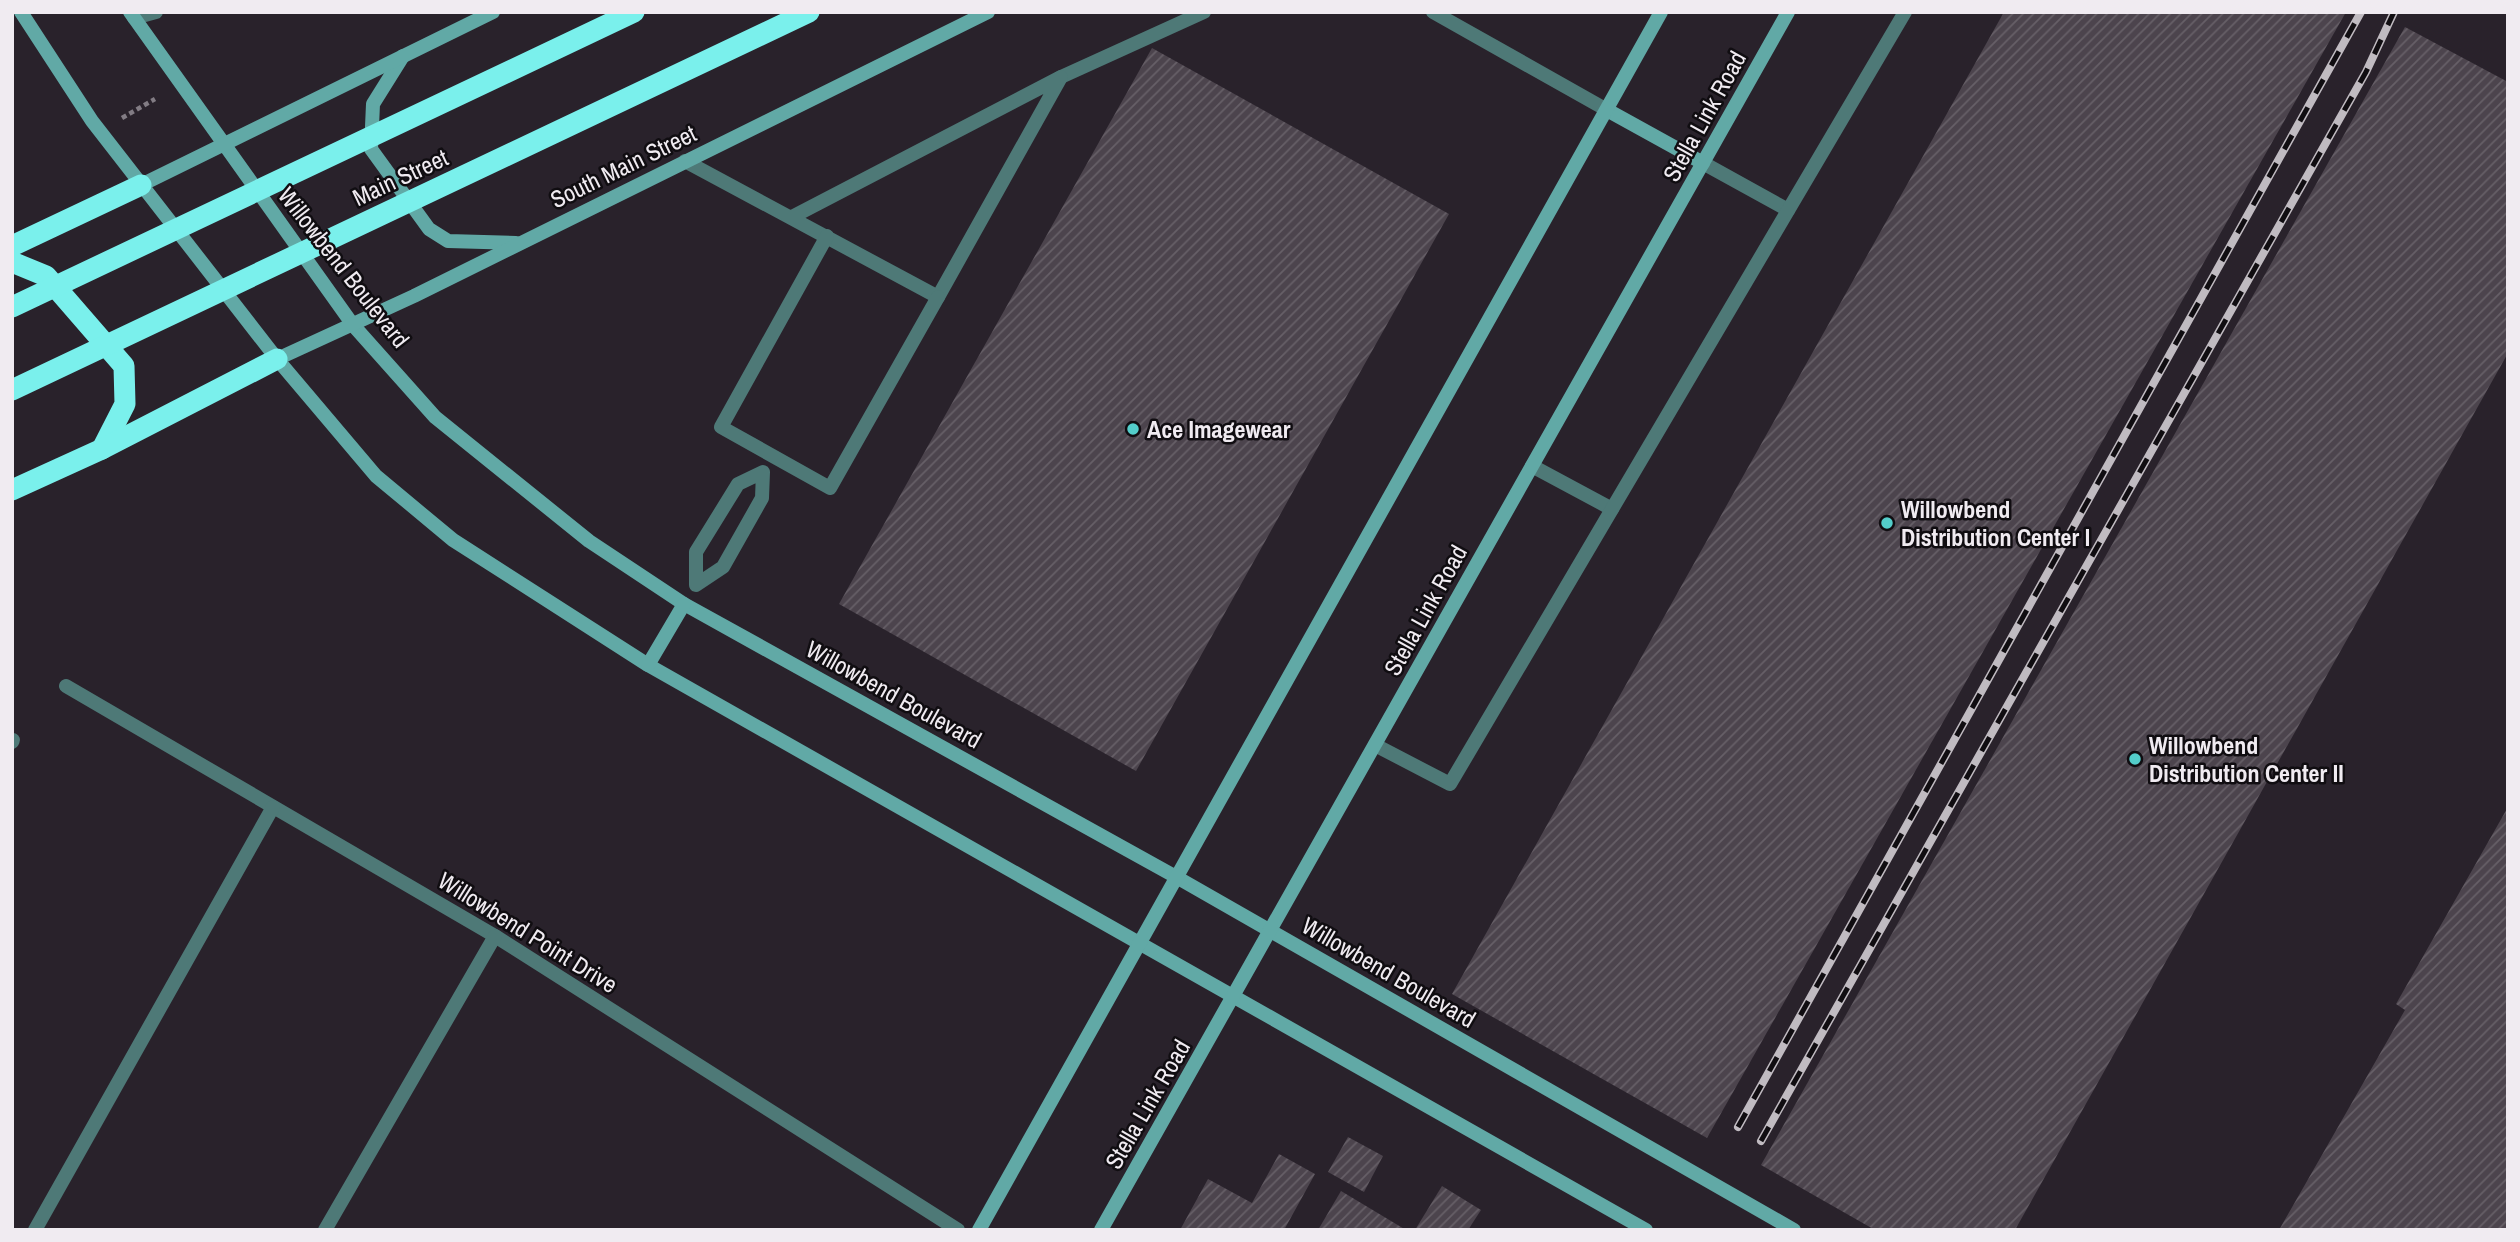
<svg xmlns="http://www.w3.org/2000/svg" width="2520" height="1242" font-family="'Archivo Narrow',sans-serif">
  <style>
    .building { fill: url(#building-hatch) }
    .lines { fill: none; stroke-linecap: round; stroke-linejoin: round }
    .path { stroke: #827c84; stroke-width: 4.5; stroke-dasharray: 5 3.5; stroke-linecap: butt }
    .lane { stroke: #4e7977; stroke-width: 14 }
    .street { stroke: #4e7977; stroke-width: 14 }
    .secondary { stroke: #61a9a6; stroke-width: 14 }
    .highway { stroke: #7af0ec; stroke-width: 21 }
    .rail-casing { stroke: #c0bbc1; stroke-width: 8 }
    .rail { stroke: #100d11; stroke-width: 5; stroke-dasharray: 16; stroke-linecap: butt }
    .highway-bridge { stroke: #7af0ec; stroke-width: 21 }
    .poi-dot { fill: #53cdca; stroke: #100d11; stroke-width: 2.5 }
    .labels { text-anchor: middle; dominant-baseline: central; stroke-width: 5; stroke-linejoin: round; paint-order: stroke }
    .street-label { font-size: 24px; fill: #f0ebf1; stroke: #100d11 }
    .poi-label { font-size: 24px; font-weight: bold; fill: #f0ebf1; stroke: #100d11; text-anchor: start }
  </style>
  <defs>
    <pattern id="building-hatch" width="6" height="6" patternUnits="userSpaceOnUse" patternTransform="scale(1.75)"><rect width="6" height="6" fill="#4c444d"/><path d="M-1 1l2-2M0 6l6-6M5 7l2-2" fill="none" stroke="#665f67"/></pattern>
  </defs>
  <rect width="100%" height="100%" fill="#29222b"/>
  <g class="building">
    <polygon points="2004,12 2346,12 1707,1138 1452,994"/>
    <polygon points="2405,27 2508,82 2508,353 2015,1230 1875,1230 1761,1165"/>
    <polygon points="1152,48 1449,214 1136,771 839,604"/>
    <polygon points="2508,807 2508,1230 2279,1230 2405,1010 2396,1004"/>
    <polygon points="1348,1137 1383,1156 1364,1192 1328,1172"/>
    <polygon points="1279,1154 1315,1174 1284,1230 1180,1230 1208,1179 1252,1203"/>
    <polygon points="1442,1186 1481,1210 1468,1230 1415,1230"/>
    <polygon points="1341,1191 1406,1230 1318,1230"/>
  </g>
  <g class="lines">
    <polyline class="path" points="122,118 155,99"/>
    <g class="lane">
      <polyline points="1433,12 1607,110"/>
      <polyline points="134,18 156,12"/>
      <polyline points="1061,77 1204,12"/>
      <polyline points="685,161 938,297 1061,77 792,217"/>
      <polyline points="1703,163 1788,210"/>
      <polyline points="827,236 721,427 830,488 938,297"/>
      <polyline points="1532,466 1612,509"/>
      <polygon points="763,472 762,498 723,567 696,585 696,552 738,484"/>
      <polyline points="1375,745 1450,784 1905,12"/>
    </g>
    <g class="street">
      <polyline points="66,686 495,936 958,1230"/>
      <polyline points="12,742 13,740"/>
      <polyline points="35,1230 273,807"/>
      <polyline points="325,1230 495,936"/>
    </g>
    <g class="secondary">
      <polyline points="21,12 92,121 277,359 376,476 453,540 648,665 1646,1230"/>
      <polyline points="130,12 353,325 435,417 589,541 684,604 1178,878 1794,1230"/>
      <polyline points="403,56 373,104 371,149 429,229 448,241 516,243"/>
      <polyline points="1607,110 1703,163"/>
      <polyline points="141,185 493,12"/>
      <polyline points="277,359 414,296 988,12"/>
      <polyline points="648,665 684,604"/>
      <polyline points="979,1230 1661,12"/>
      <polyline points="1101,1230 1788,12"/>
    </g>
    <g class="highway">
      <polyline points="12,246 141,185"/>
      <polyline points="12,262 46,276 124,366 125,404 102,449"/>
      <polyline points="12,490 102,449 277,359"/>
    </g>
    <g class="rail-casing">
      <g id="rail">
        <polyline points="1738,1127 2361,12"/>
        <polyline points="1761,1141 2366,72 2394,12"/>
      </g>
    </g>
    <use href="#rail" class="rail"/>
    <g class="highway-bridge">
      <polyline points="12,307 634,12"/>
      <polyline points="12,390 809,12"/>
    </g>
  </g>
  <g class="poi-dot">
    <circle cx="1133" cy="429" r="7"/>
    <circle cx="1887" cy="523" r="7"/>
    <circle cx="2135" cy="759" r="7"/>
  </g>
  <g class="labels">
    <g class="street-label">
      <text transform="translate(1704 116) rotate(-61)">Stella Link Road</text>
      <text transform="translate(623 166) rotate(-26)">South Main Street</text>
      <text transform="translate(400 177) rotate(-25)">Main Street</text>
      <text transform="translate(344 267) rotate(52)">Willowbend Boulevard</text>
      <text transform="translate(1425 610) rotate(-61)">Stella Link Road</text>
      <text transform="translate(894 694) rotate(29)">Willowbend Boulevard</text>
      <text transform="translate(528 932) rotate(32)">Willowbend Point Drive</text>
      <text transform="translate(1389 972) rotate(30)">Willowbend Boulevard</text>
      <text transform="translate(1147 1104) rotate(-60)">Stella Link Road</text>
    </g>
    <g class="poi-label">
      <text x="1147" y="429">Ace Imagewear</text>
      <text x="1901" y="509">Willowbend<tspan x="1901" dy="28">Distribution Center I</tspan></text>
      <text x="2149" y="745">Willowbend<tspan x="2149" dy="28">Distribution Center II</tspan></text>
    </g>
  </g>
  <rect width="2520" height="1242" fill="none" stroke="#f0ebf1" stroke-width="28"/>
</svg>
